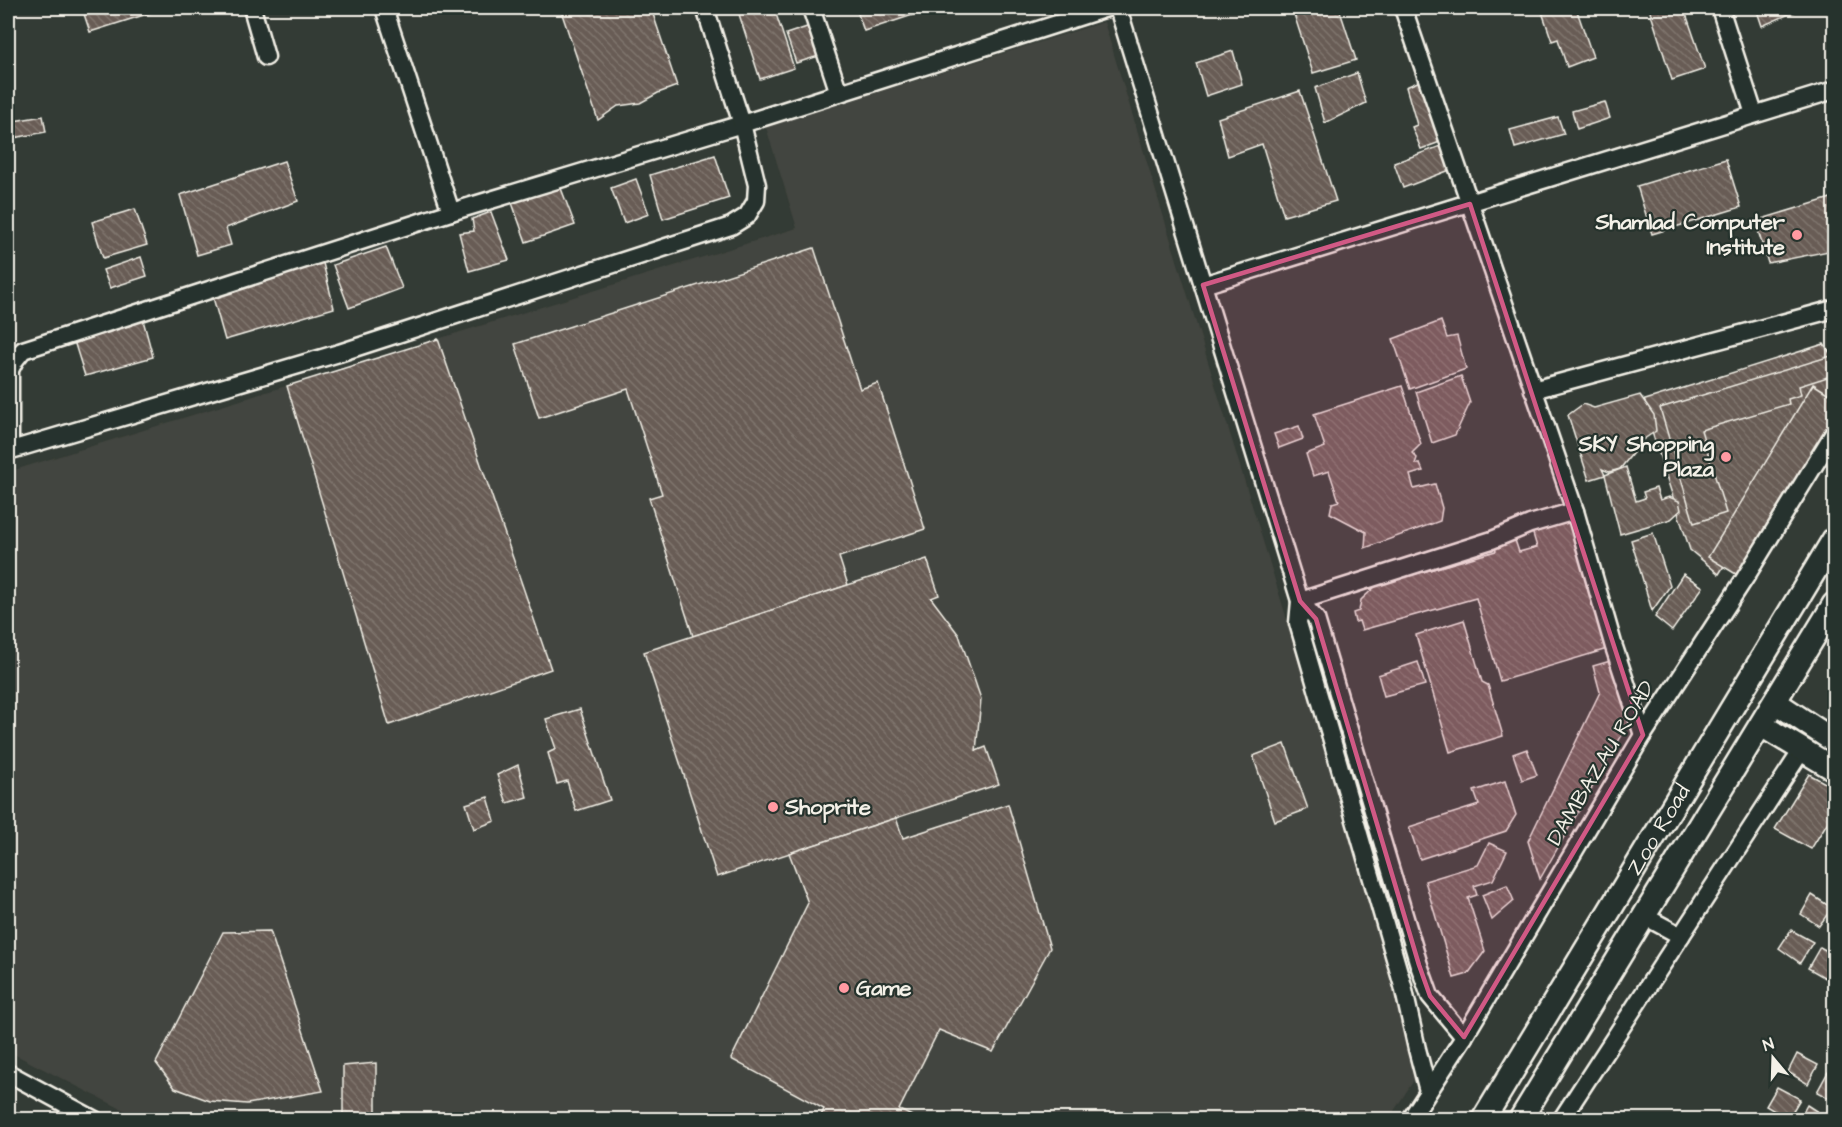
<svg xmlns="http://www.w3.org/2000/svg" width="1842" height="1127" font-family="'Architects Daughter',sans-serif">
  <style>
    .built { fill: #43453f }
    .building { fill: url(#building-back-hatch); stroke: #f4f1e8; stroke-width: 1.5 }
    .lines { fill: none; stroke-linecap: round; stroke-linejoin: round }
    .street-casing { stroke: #f4f1e8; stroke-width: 21 }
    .secondary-casing { stroke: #f4f1e8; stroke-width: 27 }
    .street { stroke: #26332d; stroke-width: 16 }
    .secondary { stroke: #26332d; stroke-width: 22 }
    .marked { fill: #d15985; fill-opacity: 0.2; stroke: #d15985; stroke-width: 4.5; stroke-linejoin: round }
    .poi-dot { fill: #ff9aa2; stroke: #26332d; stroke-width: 2 }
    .labels { text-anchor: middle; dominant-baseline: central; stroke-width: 4.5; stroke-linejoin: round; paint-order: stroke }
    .poi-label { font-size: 22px; font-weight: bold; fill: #f4f1e8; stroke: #26332d; text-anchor: end }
    .street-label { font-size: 22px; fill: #f4f1e8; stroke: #26332d }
  </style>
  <defs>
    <pattern id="building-back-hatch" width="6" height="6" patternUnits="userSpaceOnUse" patternTransform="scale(1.5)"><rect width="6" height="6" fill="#685c55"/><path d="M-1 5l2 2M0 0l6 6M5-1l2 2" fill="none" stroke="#7e746d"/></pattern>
  </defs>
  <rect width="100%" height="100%" fill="#333b35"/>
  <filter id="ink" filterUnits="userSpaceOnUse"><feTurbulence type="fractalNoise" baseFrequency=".0167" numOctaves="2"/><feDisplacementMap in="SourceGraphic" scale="12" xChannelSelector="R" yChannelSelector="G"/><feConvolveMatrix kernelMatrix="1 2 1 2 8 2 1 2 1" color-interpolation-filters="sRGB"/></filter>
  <g filter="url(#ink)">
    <polygon class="built" points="1104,22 1412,1028 1416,1077 1388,1120 141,1119 8,1051 8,472 797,228 766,127"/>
    <g class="building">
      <polygon points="82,8 166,8 90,32"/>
      <polygon points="560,8 651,8 677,86 658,93 640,103 618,106 598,120"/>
      <polygon points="737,8 774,8 794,68 760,79"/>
      <polygon points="856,8 934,8 864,31"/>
      <polygon points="1292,8 1339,8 1356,60 1313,73"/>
      <polygon points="1546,8 1576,8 1593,57 1567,67 1558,39 1552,41 1541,9"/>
      <polygon points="1649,8 1684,8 1705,69 1672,80"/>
      <polygon points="1756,8 1803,8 1762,26"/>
      <polygon points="813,25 822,55 796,63 786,34"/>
      <polygon points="1233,51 1242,84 1206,96 1196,63"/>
      <polygon points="1357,73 1366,103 1325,123 1315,88"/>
      <polygon points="1420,81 1440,142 1421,149 1412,127 1417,125 1406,87"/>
      <polygon points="1300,91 1336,201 1284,216 1262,144 1228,156 1218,118"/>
      <polygon points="1605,102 1610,118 1577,129 1572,111"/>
      <polygon points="43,116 46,132 8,139 8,122"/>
      <polygon points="1558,117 1564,134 1515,148 1510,130"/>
      <polygon points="1441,146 1450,170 1403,188 1394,163"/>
      <polygon points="715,155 729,198 663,219 650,175"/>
      <polygon points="1726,159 1741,207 1652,234 1637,186"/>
      <polygon points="284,161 298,201 226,228 231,245 197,255 180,195"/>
      <polygon points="636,179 649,214 624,223 611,188"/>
      <polygon points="559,183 575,225 526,242 511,200"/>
      <polygon points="1834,197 1834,250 1768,263 1755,221"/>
      <polygon points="135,209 147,245 103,258 92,222"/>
      <polygon points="491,212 509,260 469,271 459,233 474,231 472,219"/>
      <polygon points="386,247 402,288 349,308 333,265"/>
      <polygon points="814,248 860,389 878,383 925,529 839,557 848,585 693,636 649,498 662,494 628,389 539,418 515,344"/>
      <polygon points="141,257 147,276 110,288 103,270"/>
      <polygon points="322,259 334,308 225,340 212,294"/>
      <polygon points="143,320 153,357 85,376 74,341"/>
      <polygon points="1441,321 1447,338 1457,336 1466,369 1410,389 1393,339"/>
      <polygon points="438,339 551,669 389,725 287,386"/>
      <polygon points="1824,344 1834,359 1834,388 1719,574 1690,550 1642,401"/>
      <polygon points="1834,355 1834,375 1799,386 1801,395 1788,399 1789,404 1701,430 1726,513 1694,523 1660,408"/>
      <polygon points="1461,376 1470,403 1455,435 1432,443 1416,392"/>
      <polygon points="1813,384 1834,397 1834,419 1739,576 1708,557"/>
      <polygon points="1402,386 1421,444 1412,453 1417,458 1415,464 1420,464 1423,471 1410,475 1414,489 1435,484 1442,508 1440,521 1365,548 1366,532 1330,513 1332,503 1339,501 1329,471 1313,476 1306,454 1325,447 1314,414"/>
      <polygon points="1640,395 1654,415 1656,431 1641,441 1643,447 1636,449 1620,469 1609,472 1602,469 1605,475 1589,480 1568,415 1583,404 1594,408"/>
      <polygon points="1299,426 1303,439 1279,448 1274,434"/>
      <polygon points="1626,467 1636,501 1645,498 1643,492 1656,488 1660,500 1669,497 1679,501 1681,510 1671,519 1620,534 1605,475"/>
      <polygon points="1575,511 1614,647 1500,681 1476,598 1362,630 1359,621 1355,622 1353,613 1359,611 1361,600 1377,585 1496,551 1492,540 1513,534 1519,552 1537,547 1530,524"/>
      <polygon points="1653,533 1670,586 1652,611 1631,540"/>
      <polygon points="927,559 939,595 931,598 959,635 981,699 976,751 986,747 999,784 717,877 644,652"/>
      <polygon points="1683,574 1703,587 1672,631 1655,617"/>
      <polygon points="1464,620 1482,682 1488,685 1503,736 1450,752 1416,635"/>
      <polygon points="1614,660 1630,721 1540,879 1528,841 1600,692 1593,666"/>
      <polygon points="1418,662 1425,685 1384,696 1378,675"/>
      <polygon points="580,709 610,800 576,811 567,781 557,784 548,753 556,749 546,719"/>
      <polygon points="1285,744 1308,809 1275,821 1253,756"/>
      <polygon points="1527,749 1537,775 1522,780 1513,754"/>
      <polygon points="518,765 527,797 507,803 497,775"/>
      <polygon points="1809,774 1834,788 1834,812 1811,849 1775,829"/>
      <polygon points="1505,781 1516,815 1506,831 1420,859 1409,827 1479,805 1474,791"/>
      <polygon points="488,797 495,821 474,829 466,804"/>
      <polygon points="1008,804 1050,948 993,1052 939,1030 899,1110 921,1120 819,1120 824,1109 731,1059 808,903 789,853 896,818 903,838"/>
      <polygon points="1489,843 1507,851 1493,880 1474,886 1477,895 1468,898 1485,951 1468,974 1454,978 1425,881 1478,865"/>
      <polygon points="1507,885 1514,901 1492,920 1482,895"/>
      <polygon points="1812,895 1832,908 1819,926 1801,914"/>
      <polygon points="1791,930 1813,942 1800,963 1779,948"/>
      <polygon points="270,931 323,1091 247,1104 210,1101 175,1088 156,1063 223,932"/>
      <polygon points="1820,947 1834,955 1834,971 1829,980 1808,968"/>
      <polygon points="1797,1054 1818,1065 1808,1084 1788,1072"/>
      <polygon points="376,1063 376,1120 343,1120 343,1066"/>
      <polygon points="1828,1072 1834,1075 1834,1101 1817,1092"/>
      <polygon points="1777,1087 1800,1099 1788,1119 1766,1106"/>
      <polygon points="1807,1105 1824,1116 1822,1120 1799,1120"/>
    </g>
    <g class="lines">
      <g class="street-casing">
        <g id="street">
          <polyline points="252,8 266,57"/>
          <polyline points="384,8 451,212"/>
          <polyline points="811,8 839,93"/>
          <polyline points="1118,8 1300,601 1298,623 1403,986 1417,1049 1428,1091"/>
          <polyline points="1403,8 1575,511 1614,647 1643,735"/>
          <polyline points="1720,8 1754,114"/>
          <polyline points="1203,285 1834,90"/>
          <polyline points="1533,390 1834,309"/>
          <polyline points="10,450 10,370 15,360 23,350 451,212 742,124 1107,8"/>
          <polyline points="8,451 339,353 731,226 747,216 756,201 757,185 742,124 705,8"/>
          <polyline points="1300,601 1316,619 1419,965 1430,996 1464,1037"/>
          <polyline points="1300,601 1492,540 1530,524 1575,511"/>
          <polyline points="1644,916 1681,936"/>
          <polyline points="8,1073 95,1120"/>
          <polyline points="1410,1120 1464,1037 1643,735 1745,578 1834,433"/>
          <polyline points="1561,1120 1802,750"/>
        </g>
      </g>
      <g class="secondary-casing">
        <g id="secondary">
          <polyline points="1775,702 1834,741"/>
          <polyline points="1761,725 1834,769"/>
          <path id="s1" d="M1483 1120 1834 539"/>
          <polyline points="1520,1120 1834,604"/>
        </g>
      </g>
      <use href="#street" class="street"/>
      <use href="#secondary" class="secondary"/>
    </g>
  </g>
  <path class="marked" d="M1470 204 1643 735 1464 1037 1430 996 1419 965 1316 619 1300 601 1203 285Z"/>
  <g class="poi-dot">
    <circle cx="1797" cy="235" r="6"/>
    <circle cx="1726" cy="457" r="6"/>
    <circle cx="773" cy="807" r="6"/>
    <circle cx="844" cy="988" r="6"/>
  </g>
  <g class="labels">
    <g class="poi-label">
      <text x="1785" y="222">Shamlad Computer<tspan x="1785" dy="25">Institute</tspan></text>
      <text x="1714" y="444">SKY Shopping<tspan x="1714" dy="25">Plaza</tspan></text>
      <text x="785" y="807" text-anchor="start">Shoprite</text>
      <text x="856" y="988" text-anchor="start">Game</text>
    </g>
    <g class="street-label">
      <text transform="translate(1601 763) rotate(-59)">DAMBAZAU ROAD</text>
      <text stroke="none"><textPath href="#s1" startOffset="339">Zoo Road</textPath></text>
    </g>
  </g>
  <rect width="1842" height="1127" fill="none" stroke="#26332d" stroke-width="30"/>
  <rect x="15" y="15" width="1812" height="1097" fill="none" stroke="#f4f1e8" stroke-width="2" filter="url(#ink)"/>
  <g transform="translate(1773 1058) rotate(341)" stroke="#26332d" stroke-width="4.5" paint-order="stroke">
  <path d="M0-4.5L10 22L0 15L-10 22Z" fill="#f4f1e8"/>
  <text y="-9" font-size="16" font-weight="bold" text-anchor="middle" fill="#f4f1e8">N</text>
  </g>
</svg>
